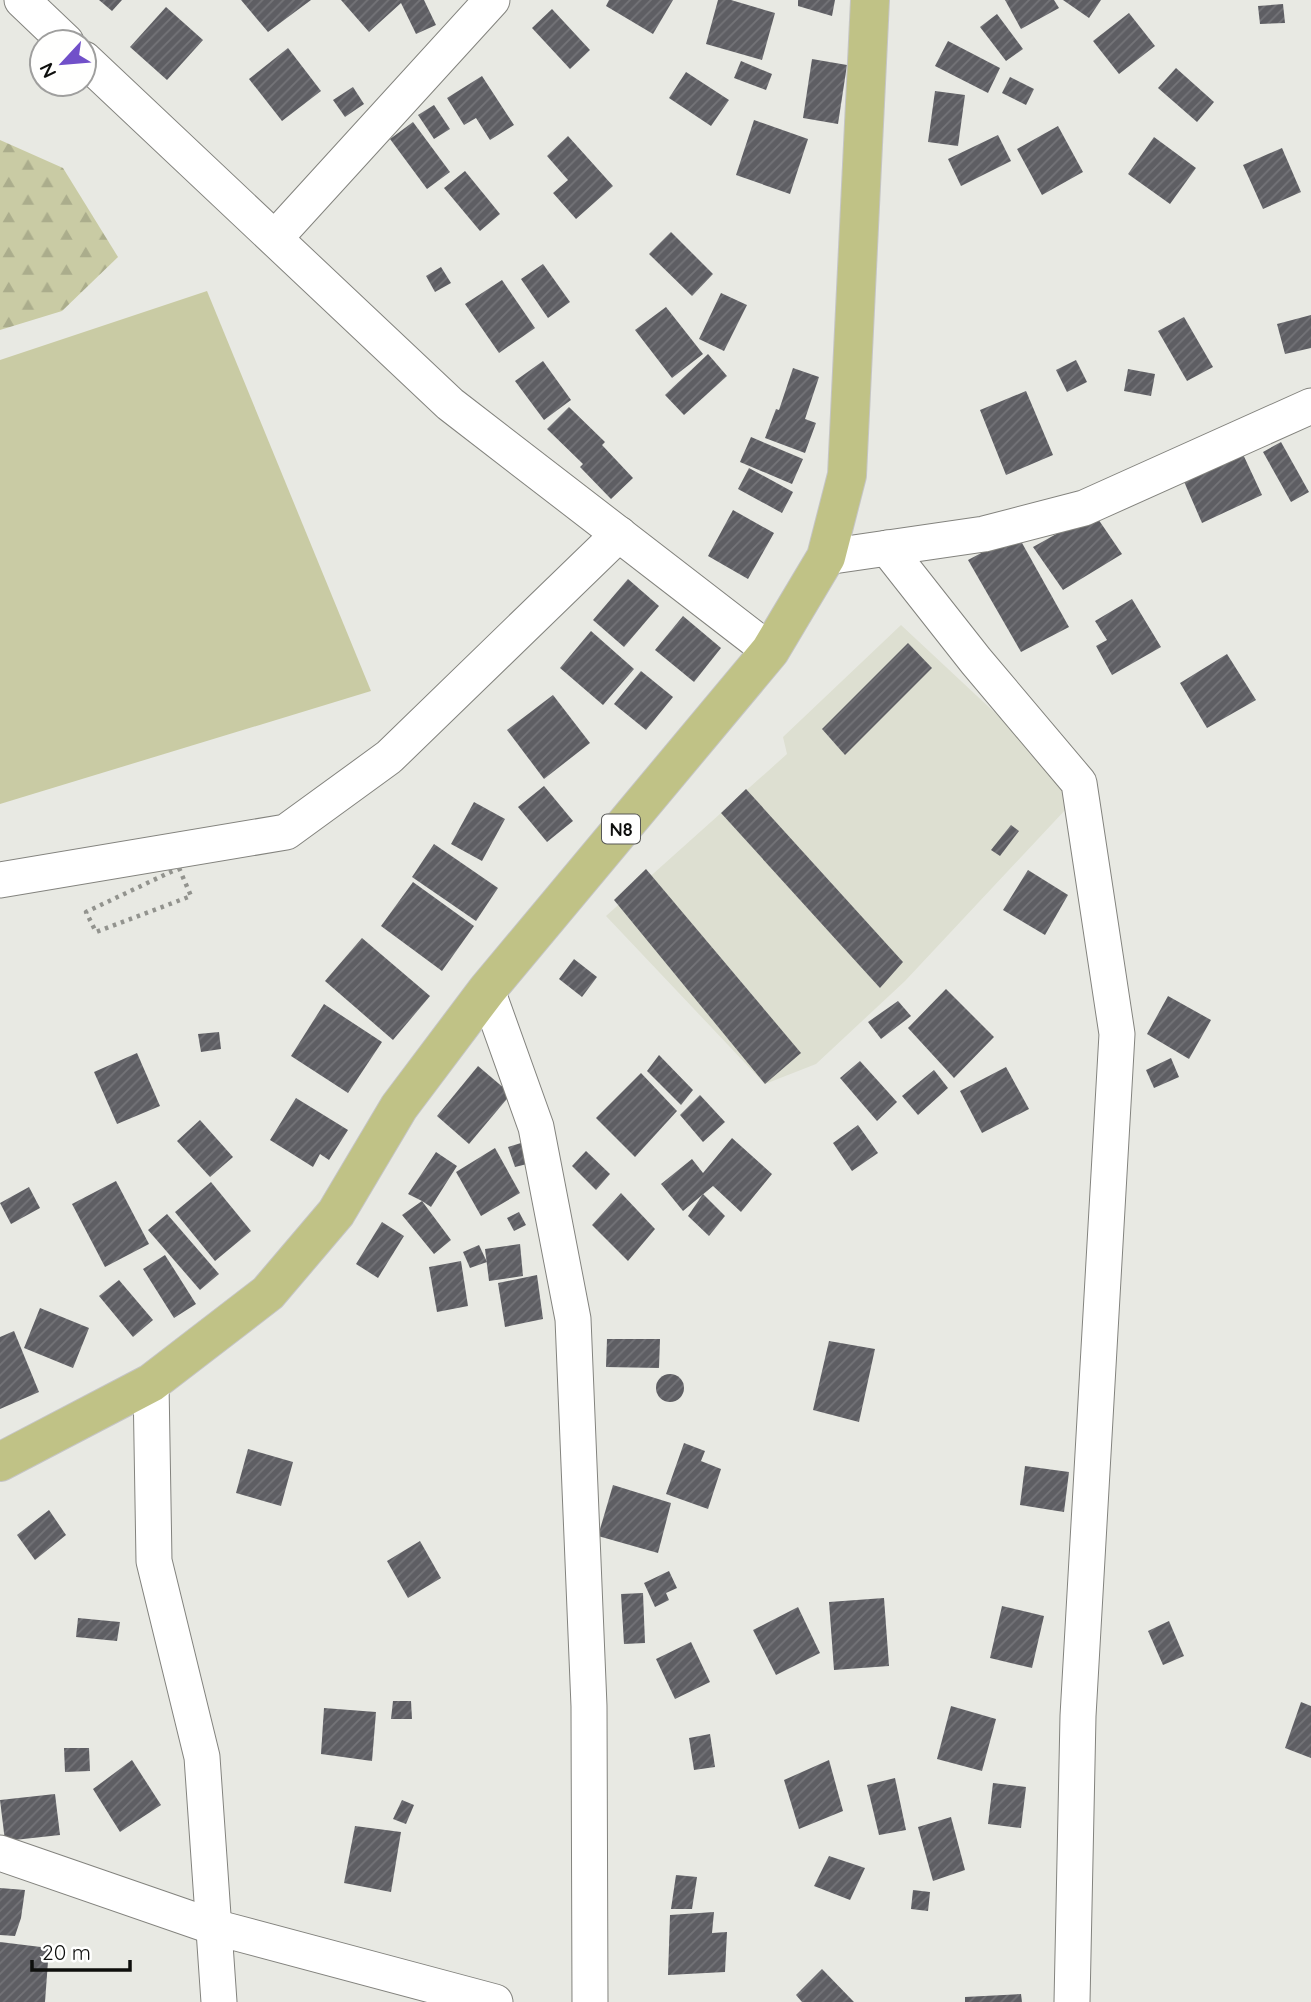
<svg xmlns="http://www.w3.org/2000/svg" width="1311" height="2002" font-family="Quicksand,sans-serif">
  <style>
    .built { fill: #dddfd1 }
    .green { fill: #c9cba4 }
    .forest { fill: url(#forest-firs) }
    .building { fill: url(#building-hatch) }
    .lines { fill: none; stroke-linecap: round; stroke-linejoin: round }
    .street-casing { stroke: #83837e; stroke-width: 37 }
    .primary-casing { stroke: #c5c5c5; stroke-width: 40 }
    .path { stroke: #92938e; stroke-width: 4.5; stroke-dasharray: 3.5 5; stroke-linecap: butt }
    .street { stroke: #fff; stroke-width: 35 }
    .primary { stroke: #c0c286; stroke-width: 38 }
    .labels { text-anchor: middle; dominant-baseline: central; stroke-width: 7; stroke-linejoin: round; paint-order: stroke }
    .shield { fill: #fffffe; stroke: #565755; stroke-width: 2 }
    .shield-label { font-size: 18px; font-weight: bold; fill: #0e0f0d }
  </style>
  <defs>
    <pattern id="forest-firs" width="22" height="20" patternUnits="userSpaceOnUse" patternTransform="scale(1.75)"><rect width="22" height="20" fill="#c9cba4"/><path d="M5 1l3.5 6h-7zM16 11l3.5 6h-7z" fill="#abad8c"/></pattern>
    <pattern id="building-hatch" width="6" height="6" patternUnits="userSpaceOnUse" patternTransform="scale(1.75)"><rect width="6" height="6" fill="#5e5e63"/><path d="M-1 1l2-2M0 6l6-6M5 7l2-2" fill="none" stroke="#747478"/></pattern>
  </defs>
  <rect width="100%" height="100%" fill="#e8e9e3"/>
  <polygon class="built" points="901,625 1081,793 905,981 816,1064 765,1084 606,916 787,754 783,737"/>
  <polygon class="green" points="207,291 371,691 0,804 0,360"/>
  <polygon class="forest" points="0,140 63,168 118,257 62,311 0,330"/>
  <g class="building">
    <polygon points="99,0 122,0 112,11"/>
    <polygon points="241,0 311,0 268,32"/>
    <polygon points="341,0 424,0 436,25 416,34 401,3 369,32"/>
    <polygon points="609,0 673,0 653,34 606,6"/>
    <polygon points="718,0 731,0 775,13 762,60 706,44"/>
    <polygon points="798,0 835,0 832,16 798,6"/>
    <polygon points="1005,0 1054,0 1059,8 1021,29"/>
    <polygon points="1063,0 1101,0 1089,18"/>
    <polygon points="1283,4 1285,23 1260,24 1258,6"/>
    <polygon points="166,7 203,40 167,80 130,47"/>
    <polygon points="552,9 590,50 570,69 532,28"/>
    <polygon points="1129,13 1155,46 1119,74 1093,41"/>
    <polygon points="997,14 1023,49 1006,61 980,27"/>
    <polygon points="948,41 1000,68 988,93 935,66"/>
    <polygon points="288,48 321,91 282,121 249,79"/>
    <polygon points="812,59 847,65 838,124 803,118"/>
    <polygon points="741,61 772,74 766,90 734,78"/>
    <polygon points="1176,68 1214,102 1197,122 1158,88"/>
    <polygon points="686,72 729,100 711,126 669,98"/>
    <polygon points="482,76 514,125 490,140 476,118 464,125 447,98"/>
    <polygon points="1010,77 1034,89 1026,105 1002,93"/>
    <polygon points="353,87 364,104 345,117 333,100"/>
    <polygon points="935,91 965,95 958,146 928,142"/>
    <polygon points="434,105 450,129 434,139 418,115"/>
    <polygon points="754,120 808,139 790,194 736,175"/>
    <polygon points="413,122 450,172 427,189 390,139"/>
    <polygon points="1058,126 1083,172 1042,195 1017,149"/>
    <polygon points="998,135 1011,161 961,186 948,159"/>
    <polygon points="568,136 613,186 576,219 553,193 568,180 547,156"/>
    <polygon points="1154,137 1196,168 1170,204 1128,174"/>
    <polygon points="1282,148 1301,192 1263,209 1243,165"/>
    <polygon points="465,171 500,214 480,231 444,188"/>
    <polygon points="671,232 713,274 692,296 649,254"/>
    <polygon points="543,264 570,302 548,318 521,279"/>
    <polygon points="441,267 451,283 435,292 426,276"/>
    <polygon points="502,280 535,328 499,353 465,304"/>
    <polygon points="721,293 747,305 724,351 699,339"/>
    <polygon points="666,307 703,354 672,378 635,330"/>
    <polygon points="1311,315 1311,348 1285,354 1277,324"/>
    <polygon points="1184,317 1213,367 1187,381 1158,331"/>
    <polygon points="708,354 727,376 684,415 665,395"/>
    <polygon points="1076,360 1087,382 1067,392 1056,370"/>
    <polygon points="543,361 571,400 544,420 515,381"/>
    <polygon points="793,368 819,377 805,419 816,423 805,453 765,438 776,409 779,410"/>
    <polygon points="1128,369 1155,374 1151,396 1124,391"/>
    <polygon points="1026,391 1053,455 1006,475 980,410"/>
    <polygon points="569,407 605,442 602,445 633,478 611,499 580,467 583,464 547,429"/>
    <polygon points="751,437 803,459 792,484 740,462"/>
    <polygon points="1281,442 1309,492 1291,502 1263,452"/>
    <polygon points="1241,450 1262,495 1202,523 1182,477"/>
    <polygon points="749,468 793,492 782,513 738,489"/>
    <polygon points="733,510 774,533 748,579 708,556"/>
    <polygon points="1094,513 1122,554 1063,590 1033,547"/>
    <polygon points="1017,534 1069,627 1021,652 968,560"/>
    <polygon points="628,579 659,606 624,647 593,620"/>
    <polygon points="1132,599 1161,647 1112,675 1096,646 1107,640 1095,621"/>
    <polygon points="683,616 721,648 694,682 655,650"/>
    <polygon points="591,631 634,669 603,705 560,668"/>
    <polygon points="908,643 932,668 845,755 822,729"/>
    <polygon points="1227,654 1256,700 1207,728 1180,683"/>
    <polygon points="641,671 673,697 646,730 614,704"/>
    <polygon points="553,695 590,743 544,779 507,730"/>
    <polygon points="544,786 573,821 547,842 518,807"/>
    <polygon points="746,789 903,962 880,988 721,813"/>
    <polygon points="474,802 505,819 482,861 451,844"/>
    <polygon points="1011,825 1019,831 1000,856 991,850"/>
    <polygon points="434,844 498,888 476,921 412,877"/>
    <polygon points="646,869 801,1053 765,1084 614,900"/>
    <polygon points="1028,870 1068,895 1045,935 1003,910"/>
    <polygon points="413,882 474,926 442,971 381,926"/>
    <polygon points="362,938 430,996 393,1040 325,981"/>
    <polygon points="574,959 597,977 582,997 559,979"/>
    <polygon points="946,989 994,1037 954,1078 908,1028"/>
    <polygon points="1168,996 1211,1020 1189,1059 1147,1034"/>
    <polygon points="898,1001 911,1016 881,1039 868,1022"/>
    <polygon points="324,1004 382,1042 348,1093 291,1056"/>
    <polygon points="219,1032 221,1049 201,1052 198,1034"/>
    <polygon points="137,1053 160,1106 117,1124 94,1072"/>
    <polygon points="659,1055 693,1090 681,1105 647,1071"/>
    <polygon points="1171,1058 1179,1077 1154,1088 1146,1070"/>
    <polygon points="860,1061 897,1102 877,1121 840,1078"/>
    <polygon points="478,1066 511,1094 469,1144 437,1116"/>
    <polygon points="1006,1067 1029,1109 982,1133 960,1091"/>
    <polygon points="934,1070 948,1088 918,1115 902,1096"/>
    <polygon points="641,1073 677,1111 635,1157 596,1118"/>
    <polygon points="700,1095 725,1122 703,1142 680,1115"/>
    <polygon points="296,1098 348,1130 329,1160 320,1154 313,1167 270,1140"/>
    <polygon points="200,1120 233,1157 210,1177 177,1141"/>
    <polygon points="858,1125 878,1153 852,1171 833,1143"/>
    <polygon points="732,1138 772,1174 741,1212 713,1186 683,1211 661,1184 692,1159 703,1173"/>
    <polygon points="521,1143 527,1164 515,1167 508,1147"/>
    <polygon points="495,1148 520,1193 481,1216 456,1172"/>
    <polygon points="586,1151 610,1174 596,1190 572,1166"/>
    <polygon points="436,1152 457,1166 431,1207 422,1201 451,1240 434,1254 402,1215 422,1201 408,1194"/>
    <polygon points="116,1181 149,1244 105,1267 72,1204"/>
    <polygon points="211,1182 251,1231 215,1261 175,1212"/>
    <polygon points="29,1187 40,1208 11,1224 0,1203"/>
    <polygon points="621,1193 655,1229 628,1261 592,1225"/>
    <polygon points="703,1194 725,1216 709,1236 688,1216"/>
    <polygon points="519,1212 526,1225 514,1231 507,1218"/>
    <polygon points="167,1214 219,1274 200,1290 148,1230"/>
    <polygon points="382,1222 404,1236 378,1278 356,1264"/>
    <polygon points="520,1244 523,1276 489,1281 485,1249"/>
    <polygon points="479,1245 487,1262 470,1268 463,1252"/>
    <polygon points="165,1255 196,1304 174,1318 143,1269"/>
    <polygon points="461,1261 468,1306 437,1312 429,1267"/>
    <polygon points="537,1275 543,1319 505,1327 498,1283"/>
    <polygon points="119,1280 153,1320 133,1337 99,1296"/>
    <polygon points="40,1308 89,1328 73,1368 24,1348"/>
    <polygon points="14,1331 39,1392 0,1409 0,1337"/>
    <polygon points="607,1339 660,1339 659,1368 606,1367"/>
    <polygon points="829,1341 875,1349 859,1422 813,1410"/>
    <circle cx="670" cy="1388" r="14"/>
    <polygon points="684,1443 705,1451 701,1461 721,1469 708,1509 666,1494"/>
    <polygon points="248,1449 293,1462 281,1506 236,1493"/>
    <polygon points="1025,1466 1069,1472 1064,1512 1020,1505"/>
    <polygon points="613,1485 671,1503 658,1553 598,1536"/>
    <polygon points="49,1510 66,1535 35,1560 17,1535"/>
    <polygon points="420,1541 441,1578 408,1598 387,1561"/>
    <polygon points="669,1571 677,1588 666,1593 669,1600 655,1607 644,1583"/>
    <polygon points="643,1593 645,1643 624,1644 621,1594"/>
    <polygon points="884,1598 889,1666 834,1670 829,1602"/>
    <polygon points="1002,1606 1044,1616 1032,1668 990,1658"/>
    <polygon points="798,1607 820,1653 776,1675 753,1630"/>
    <polygon points="78,1618 120,1622 117,1641 76,1637"/>
    <polygon points="1169,1621 1184,1656 1163,1665 1148,1631"/>
    <polygon points="691,1642 710,1682 675,1699 656,1659"/>
    <polygon points="393,1701 411,1701 412,1719 391,1719"/>
    <polygon points="1301,1702 1311,1706 1311,1758 1285,1748"/>
    <polygon points="951,1706 996,1719 982,1771 937,1759"/>
    <polygon points="324,1708 376,1712 372,1761 321,1754"/>
    <polygon points="710,1734 715,1767 694,1770 689,1738"/>
    <polygon points="64,1748 89,1748 90,1771 65,1772"/>
    <polygon points="132,1760 161,1805 120,1832 93,1789"/>
    <polygon points="829,1760 843,1811 799,1829 784,1780"/>
    <polygon points="895,1778 906,1830 879,1835 867,1785"/>
    <polygon points="993,1783 1026,1787 1021,1828 988,1824"/>
    <polygon points="55,1794 60,1835 5,1841 0,1800"/>
    <polygon points="402,1800 414,1805 406,1824 393,1819"/>
    <polygon points="951,1817 965,1870 933,1881 918,1827"/>
    <polygon points="355,1826 401,1832 391,1892 344,1883"/>
    <polygon points="829,1856 865,1868 850,1900 814,1886"/>
    <polygon points="676,1875 697,1877 692,1909 671,1909"/>
    <polygon points="0,1888 25,1890 21,1918 15,1936 0,1935"/>
    <polygon points="913,1890 930,1892 928,1911 911,1909"/>
    <polygon points="714,1912 712,1933 727,1932 725,1972 668,1975 670,1915"/>
    <polygon points="0,1942 49,1948 45,2002 0,2002"/>
    <polygon points="822,1969 854,2002 802,2002 796,1995"/>
    <polygon points="1021,1994 1022,2002 965,2002 965,1997"/>
  </g>
  <g class="lines">
    <g class="street-casing">
      <g id="street">
        <polyline points="22,0 66,42"/>
        <polyline points="84,59 450,404 770,651"/>
        <polyline points="275,238 492,0"/>
        <polyline points="887,548 976,661 1079,783 1117,1034 1078,1716 1072,2002"/>
        <polyline points="826,557 984,534 1084,508 1311,406"/>
        <polyline points="0,880 286,832 389,757 619,534"/>
        <polyline points="487,990 536,1127 573,1319 589,1706 590,2002"/>
        <polyline points="151,1383 154,1561 202,1757 219,2002"/>
        <polyline points="0,1853 214,1927 495,2002"/>
      </g>
    </g>
    <g class="primary-casing">
      <polyline id="primary" points="0,1462 151,1383 268,1293 336,1213 399,1107 487,990 770,651 826,557 847,475 870,0"/>
    </g>
    <polygon class="path" points="179,868 191,896 96,932 86,912"/>
    <use href="#street" class="street"/>
    <use href="#primary" class="primary"/>
  </g>
  <g class="labels">
    <rect class="shield" x="602" y="814.5" width="38" height="29" rx="5"/>
    <g class="shield-label">
      <text x="621" y="829">N8</text>
    </g>
  </g>
  <g transform="translate(63 63) rotate(244)"><circle r="33" fill="#fffffe" stroke="#9f9f9e" stroke-width="2"/>
  <path d="M0-5L12 26L0 18L-12 26Z" fill="#7150c9"/>
  <text y="-10" font-size="19" font-weight="bold" text-anchor="middle" fill="#0e0f0d">N</text>
  </g>
  <path d="M32 1960v10h98v-10" fill="none" stroke="#0e0f0d" stroke-width="3.5"/>
  <text x="42" y="1960" font-size="21" fill="#0e0f0d" stroke="#fffffe" stroke-width="5" paint-order="stroke">20 m</text>
</svg>
